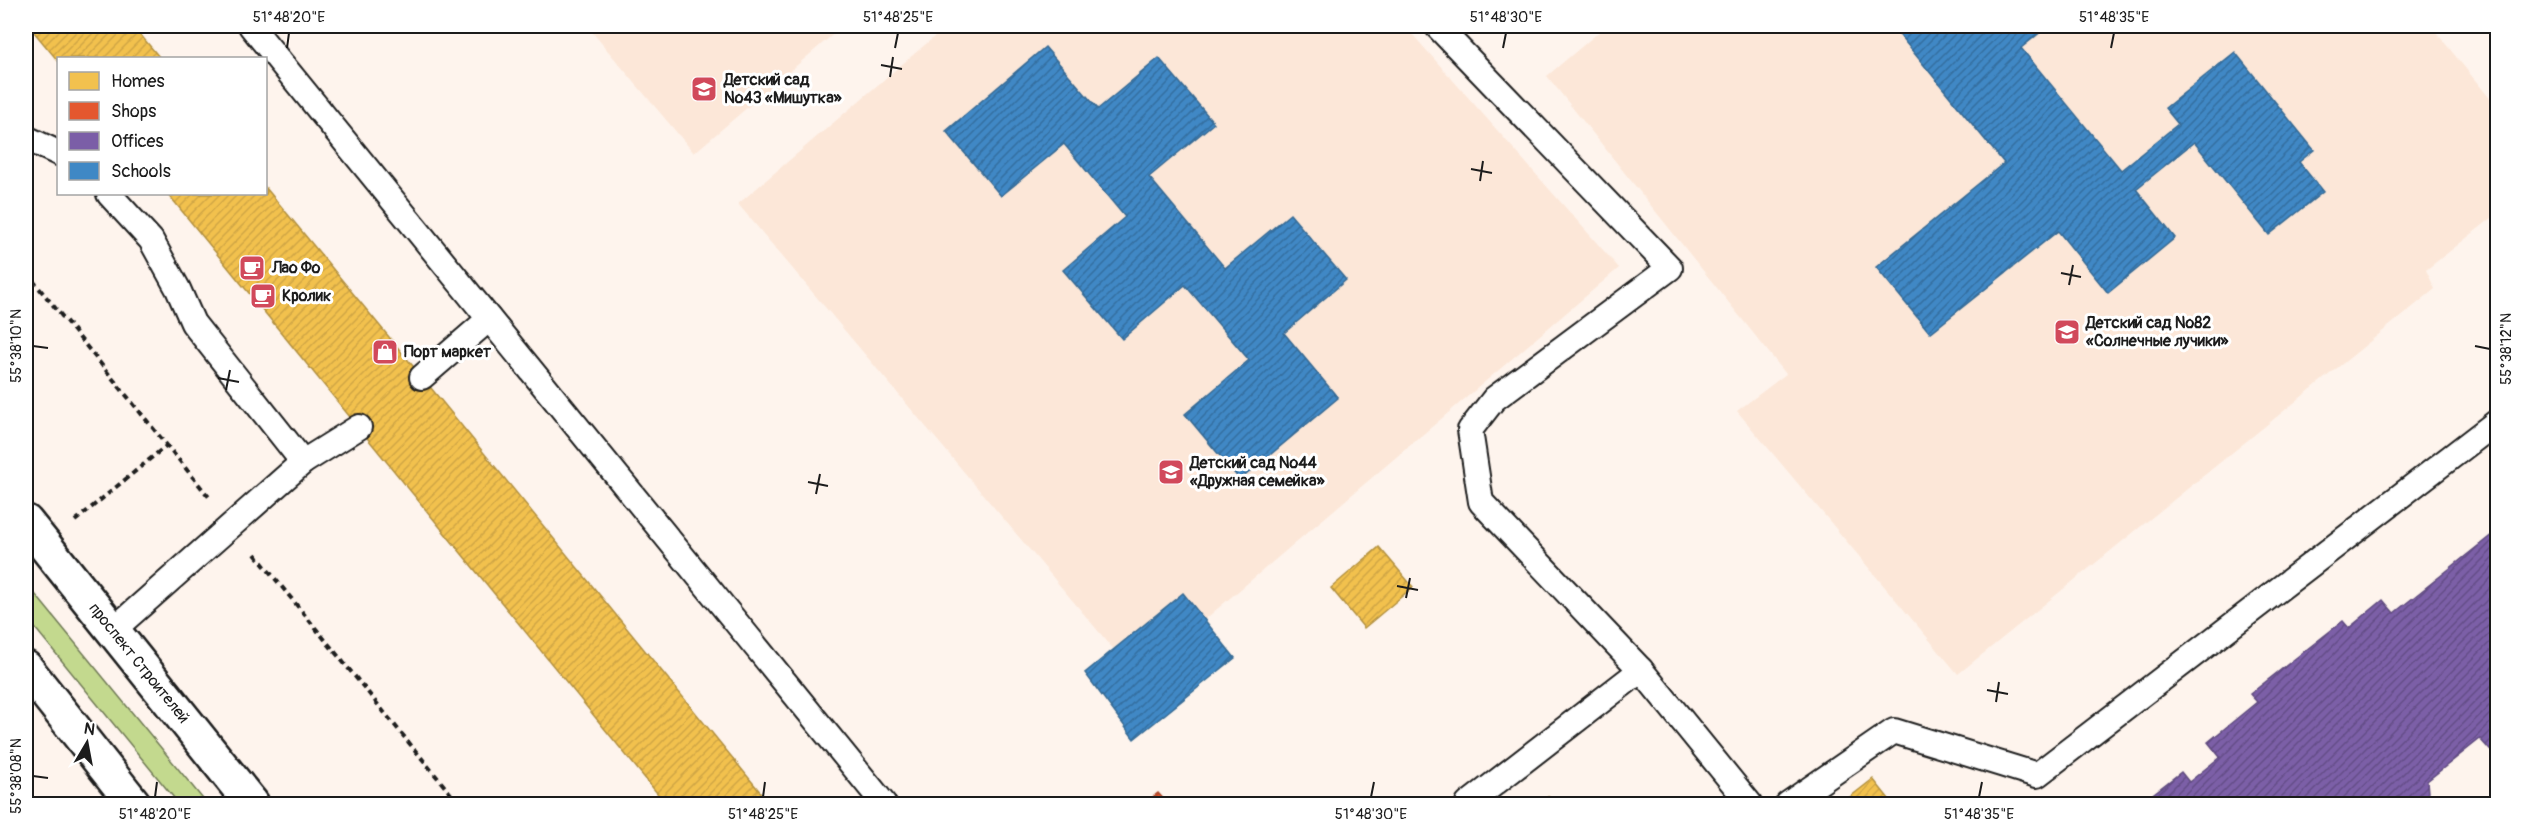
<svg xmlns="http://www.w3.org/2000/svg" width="2523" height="830" font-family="Pangolin,sans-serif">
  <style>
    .built { fill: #fce7d8 }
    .green { fill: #c3d98e; stroke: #707a55; stroke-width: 1.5 }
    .homes { fill: url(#homes-hatch); stroke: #b2903f; stroke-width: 1.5 }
    .shops { fill: url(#shops-hatch); stroke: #a84529; stroke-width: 1.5 }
    .offices { fill: url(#offices-hatch); stroke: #5e4a7d; stroke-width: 1.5 }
    .schools { fill: url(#schools-hatch); stroke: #346892; stroke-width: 1.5 }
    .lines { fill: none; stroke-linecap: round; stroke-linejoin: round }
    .lane-casing { stroke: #1c1c1c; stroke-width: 28 }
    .secondary-casing { stroke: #1c1c1c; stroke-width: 38 }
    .path { stroke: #1c1c1c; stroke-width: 4; stroke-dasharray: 6 4.5; stroke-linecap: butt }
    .lane { stroke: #fff; stroke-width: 24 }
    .secondary { stroke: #fff; stroke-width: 33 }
    .ticks { fill: none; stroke: #1c1c1c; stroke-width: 2 }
    .labels { text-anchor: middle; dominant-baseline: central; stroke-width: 6; stroke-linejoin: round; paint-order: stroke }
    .poi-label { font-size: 16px; font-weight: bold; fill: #1c1c1c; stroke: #fff; text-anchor: start }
    .street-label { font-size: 16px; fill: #1c1c1c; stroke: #fff }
    .neatline { fill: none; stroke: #1c1c1c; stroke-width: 2 }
    .ticks-label { font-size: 15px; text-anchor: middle; fill: #1c1c1c }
  </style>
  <defs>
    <pattern id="homes-hatch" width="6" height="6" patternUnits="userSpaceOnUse" patternTransform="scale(1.5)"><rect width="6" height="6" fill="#f2c14e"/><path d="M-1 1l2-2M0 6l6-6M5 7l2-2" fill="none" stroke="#cfa544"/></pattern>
    <pattern id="shops-hatch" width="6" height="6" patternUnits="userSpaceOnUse" patternTransform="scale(1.5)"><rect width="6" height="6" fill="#e4572e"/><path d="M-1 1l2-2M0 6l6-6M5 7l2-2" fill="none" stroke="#b84726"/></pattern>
    <pattern id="offices-hatch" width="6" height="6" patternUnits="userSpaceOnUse" patternTransform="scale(1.5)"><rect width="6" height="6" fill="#7b5ea7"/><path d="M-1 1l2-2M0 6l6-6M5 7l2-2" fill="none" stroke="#644d87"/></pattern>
    <pattern id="schools-hatch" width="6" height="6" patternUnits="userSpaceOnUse" patternTransform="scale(1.5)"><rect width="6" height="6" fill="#3f88c5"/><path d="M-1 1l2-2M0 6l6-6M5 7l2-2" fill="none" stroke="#346e9f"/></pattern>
  </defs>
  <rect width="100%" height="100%" fill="#fef4ed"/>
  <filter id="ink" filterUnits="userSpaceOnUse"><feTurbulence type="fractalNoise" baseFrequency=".0167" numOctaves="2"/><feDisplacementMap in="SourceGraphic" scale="12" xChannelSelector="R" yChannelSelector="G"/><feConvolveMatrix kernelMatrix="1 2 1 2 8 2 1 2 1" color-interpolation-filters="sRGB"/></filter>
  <g filter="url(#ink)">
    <g class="built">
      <polygon points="587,26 843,26 694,153"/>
      <polygon points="947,26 1405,26 1619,268 1137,677 738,204"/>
      <polygon points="1606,26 2431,26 2497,107 2497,214 2426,270 2435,289 1958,674 1737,411 1786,374 1547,76"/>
    </g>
    <polygon class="green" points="26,583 207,804 179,804 26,617"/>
    <g class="homes">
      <polygon points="29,26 133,26 160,58 58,58 58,61"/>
      <polygon points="266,188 422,377 770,804 666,804 168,194 266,194"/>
      <polygon points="1379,547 1413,587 1364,628 1331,588"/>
      <polygon points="1873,779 1893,804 1841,804"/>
      <polygon points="1548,796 1555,804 1537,804"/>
    </g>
    <g class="shops">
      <polygon points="2498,537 2498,695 2493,694 2468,708 2450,701 2433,713 2426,744 2354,804 2143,804 2181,773 2189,784 2222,757 2210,742 2259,703 2252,694 2343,623 2349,630 2384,603 2394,616"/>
      <polygon points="1158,793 1168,804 1144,804"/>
    </g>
    <polygon class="offices" points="2498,530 2498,759 2480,739 2427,781 2429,804 2140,804 2181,772 2189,782 2220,757 2208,742 2257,702 2250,694 2343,621 2349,628 2383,600 2394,613"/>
    <g class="schools">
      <polygon points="1892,26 2048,26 2021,48 2121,170 2178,124 2165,108 2235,52 2314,150 2299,162 2323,192 2269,235 2194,142 2136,189 2175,238 2108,293 2058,231 1930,333 1876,267 2004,163"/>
      <polygon points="1045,47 1098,109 1159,58 1214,123 1149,177 1225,268 1290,214 1346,280 1284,333 1338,398 1240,480 1185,414 1249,360 1185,285 1122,339 1063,270 1125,217 1064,144 1001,196 946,131"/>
      <polygon points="1183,593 1235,658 1134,739 1085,673"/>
    </g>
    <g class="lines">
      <g class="lane-casing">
        <g id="lane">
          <polyline points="251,26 884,804"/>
          <polyline points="1437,26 1670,268 1494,399 1470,430 1481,502 1641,670"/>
          <polyline points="26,138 58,153"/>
          <polyline points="109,194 151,240 178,289 193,323 303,462"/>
          <polyline points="422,377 489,319"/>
          <polyline points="112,631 303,462 359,427"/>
          <polyline points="1468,804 1641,670 1750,804"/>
          <polyline points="1788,804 1894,731 2037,775 2498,421"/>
        </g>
      </g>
      <g class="secondary-casing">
        <g id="secondary">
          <polyline points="26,522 252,804"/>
          <polyline points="26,668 134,804"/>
        </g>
      </g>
      <g class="path">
        <polyline points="26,272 209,497"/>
        <polyline points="75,521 167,445"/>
        <polyline points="255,554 459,804"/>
      </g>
      <use href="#lane" class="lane"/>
      <use href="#secondary" class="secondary"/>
    </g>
  </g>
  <path class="ticks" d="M287 48 289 33M895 48 898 33M1503 48 1506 33M2111 48 2114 33M881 65 902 69M890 77 893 57M1471 169 1492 173M1480 181 1483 161M2061 273 2081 277M2069 285 2073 265M33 346 48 348M2475 346 2490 349M218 378 239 382M226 390 230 370M808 482 828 486M816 494 820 474M1397 586 1418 590M1406 598 1410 578M1987 690 2008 694M1996 702 1999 682M33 776 48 778M155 797 157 782M763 797 765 782M1371 797 1374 782M1979 797 1982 782"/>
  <defs>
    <g id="school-square" transform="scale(1.35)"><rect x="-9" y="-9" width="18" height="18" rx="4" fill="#d1495b" stroke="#fff"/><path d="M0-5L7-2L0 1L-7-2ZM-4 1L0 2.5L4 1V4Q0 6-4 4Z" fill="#fff"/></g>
    <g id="cafe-square" transform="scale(1.35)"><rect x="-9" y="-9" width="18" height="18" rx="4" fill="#d1495b" stroke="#fff"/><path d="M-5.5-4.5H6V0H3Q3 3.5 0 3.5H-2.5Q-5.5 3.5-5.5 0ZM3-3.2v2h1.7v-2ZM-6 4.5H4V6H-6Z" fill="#fff"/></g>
    <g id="shop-square" transform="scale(1.35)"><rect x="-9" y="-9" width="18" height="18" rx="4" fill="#d1495b" stroke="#fff"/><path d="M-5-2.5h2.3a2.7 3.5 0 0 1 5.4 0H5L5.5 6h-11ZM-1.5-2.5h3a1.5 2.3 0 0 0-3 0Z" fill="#fff"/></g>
  </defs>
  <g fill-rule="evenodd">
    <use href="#school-square" x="704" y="89"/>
    <use href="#cafe-square" x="252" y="268"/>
    <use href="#cafe-square" x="263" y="296"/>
    <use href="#school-square" x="2067" y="332"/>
    <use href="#shop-square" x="385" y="352"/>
    <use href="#school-square" x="1171" y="472"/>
  </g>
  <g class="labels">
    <g class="poi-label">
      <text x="724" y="80">Детский сад<tspan x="724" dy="18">№43 «Мишутка»</tspan></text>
      <text x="272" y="268">Лао Фо</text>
      <text x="282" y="296">Кролик</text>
      <text x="2086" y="323">Детский сад №82<tspan x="2086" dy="18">«Солнечные лучики»</tspan></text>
      <text x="404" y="352">Порт маркет</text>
      <text x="1190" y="463">Детский сад №44<tspan x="1190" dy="18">«Дружная семейка»</tspan></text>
    </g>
    <g class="street-label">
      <text transform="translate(139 663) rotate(51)">проспект Строителей</text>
    </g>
  </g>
  <rect width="2523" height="830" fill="none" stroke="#fff" stroke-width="66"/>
  <rect x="57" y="57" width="210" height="138" fill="#ffffff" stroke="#a4a4a4" stroke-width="1.5"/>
  <rect x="69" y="72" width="30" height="18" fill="#f2c14e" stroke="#a4a4a4" stroke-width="1.5"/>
  <text x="111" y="87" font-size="18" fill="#1c1c1c">Homes</text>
  <rect x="69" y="102" width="30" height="18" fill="#e4572e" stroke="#a4a4a4" stroke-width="1.5"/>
  <text x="111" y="117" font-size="18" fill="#1c1c1c">Shops</text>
  <rect x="69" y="132" width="30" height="18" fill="#7b5ea7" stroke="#a4a4a4" stroke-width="1.5"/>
  <text x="111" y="147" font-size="18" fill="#1c1c1c">Offices</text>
  <rect x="69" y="162" width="30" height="18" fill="#3f88c5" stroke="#a4a4a4" stroke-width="1.5"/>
  <text x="111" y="177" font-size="18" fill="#1c1c1c">Schools</text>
  <g transform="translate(87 743) rotate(10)" stroke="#ffffff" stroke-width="4.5" paint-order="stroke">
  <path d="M0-4.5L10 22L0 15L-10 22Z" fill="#1c1c1c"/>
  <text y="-9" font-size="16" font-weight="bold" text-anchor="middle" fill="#1c1c1c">N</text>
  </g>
  <rect x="33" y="33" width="2457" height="764" class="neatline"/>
  <g class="ticks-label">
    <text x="289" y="22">51°48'20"E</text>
    <text x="898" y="22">51°48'25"E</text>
    <text x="1506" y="22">51°48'30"E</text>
    <text x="2114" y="22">51°48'35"E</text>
    <text transform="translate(16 346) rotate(-90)" y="5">55°38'10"N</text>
    <text transform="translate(2506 349) rotate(-90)" y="5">55°38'12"N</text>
    <text transform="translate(16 776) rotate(-90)" y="5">55°38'08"N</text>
    <text x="155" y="819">51°48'20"E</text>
    <text x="763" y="819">51°48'25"E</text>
    <text x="1371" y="819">51°48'30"E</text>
    <text x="1979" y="819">51°48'35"E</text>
  </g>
</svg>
